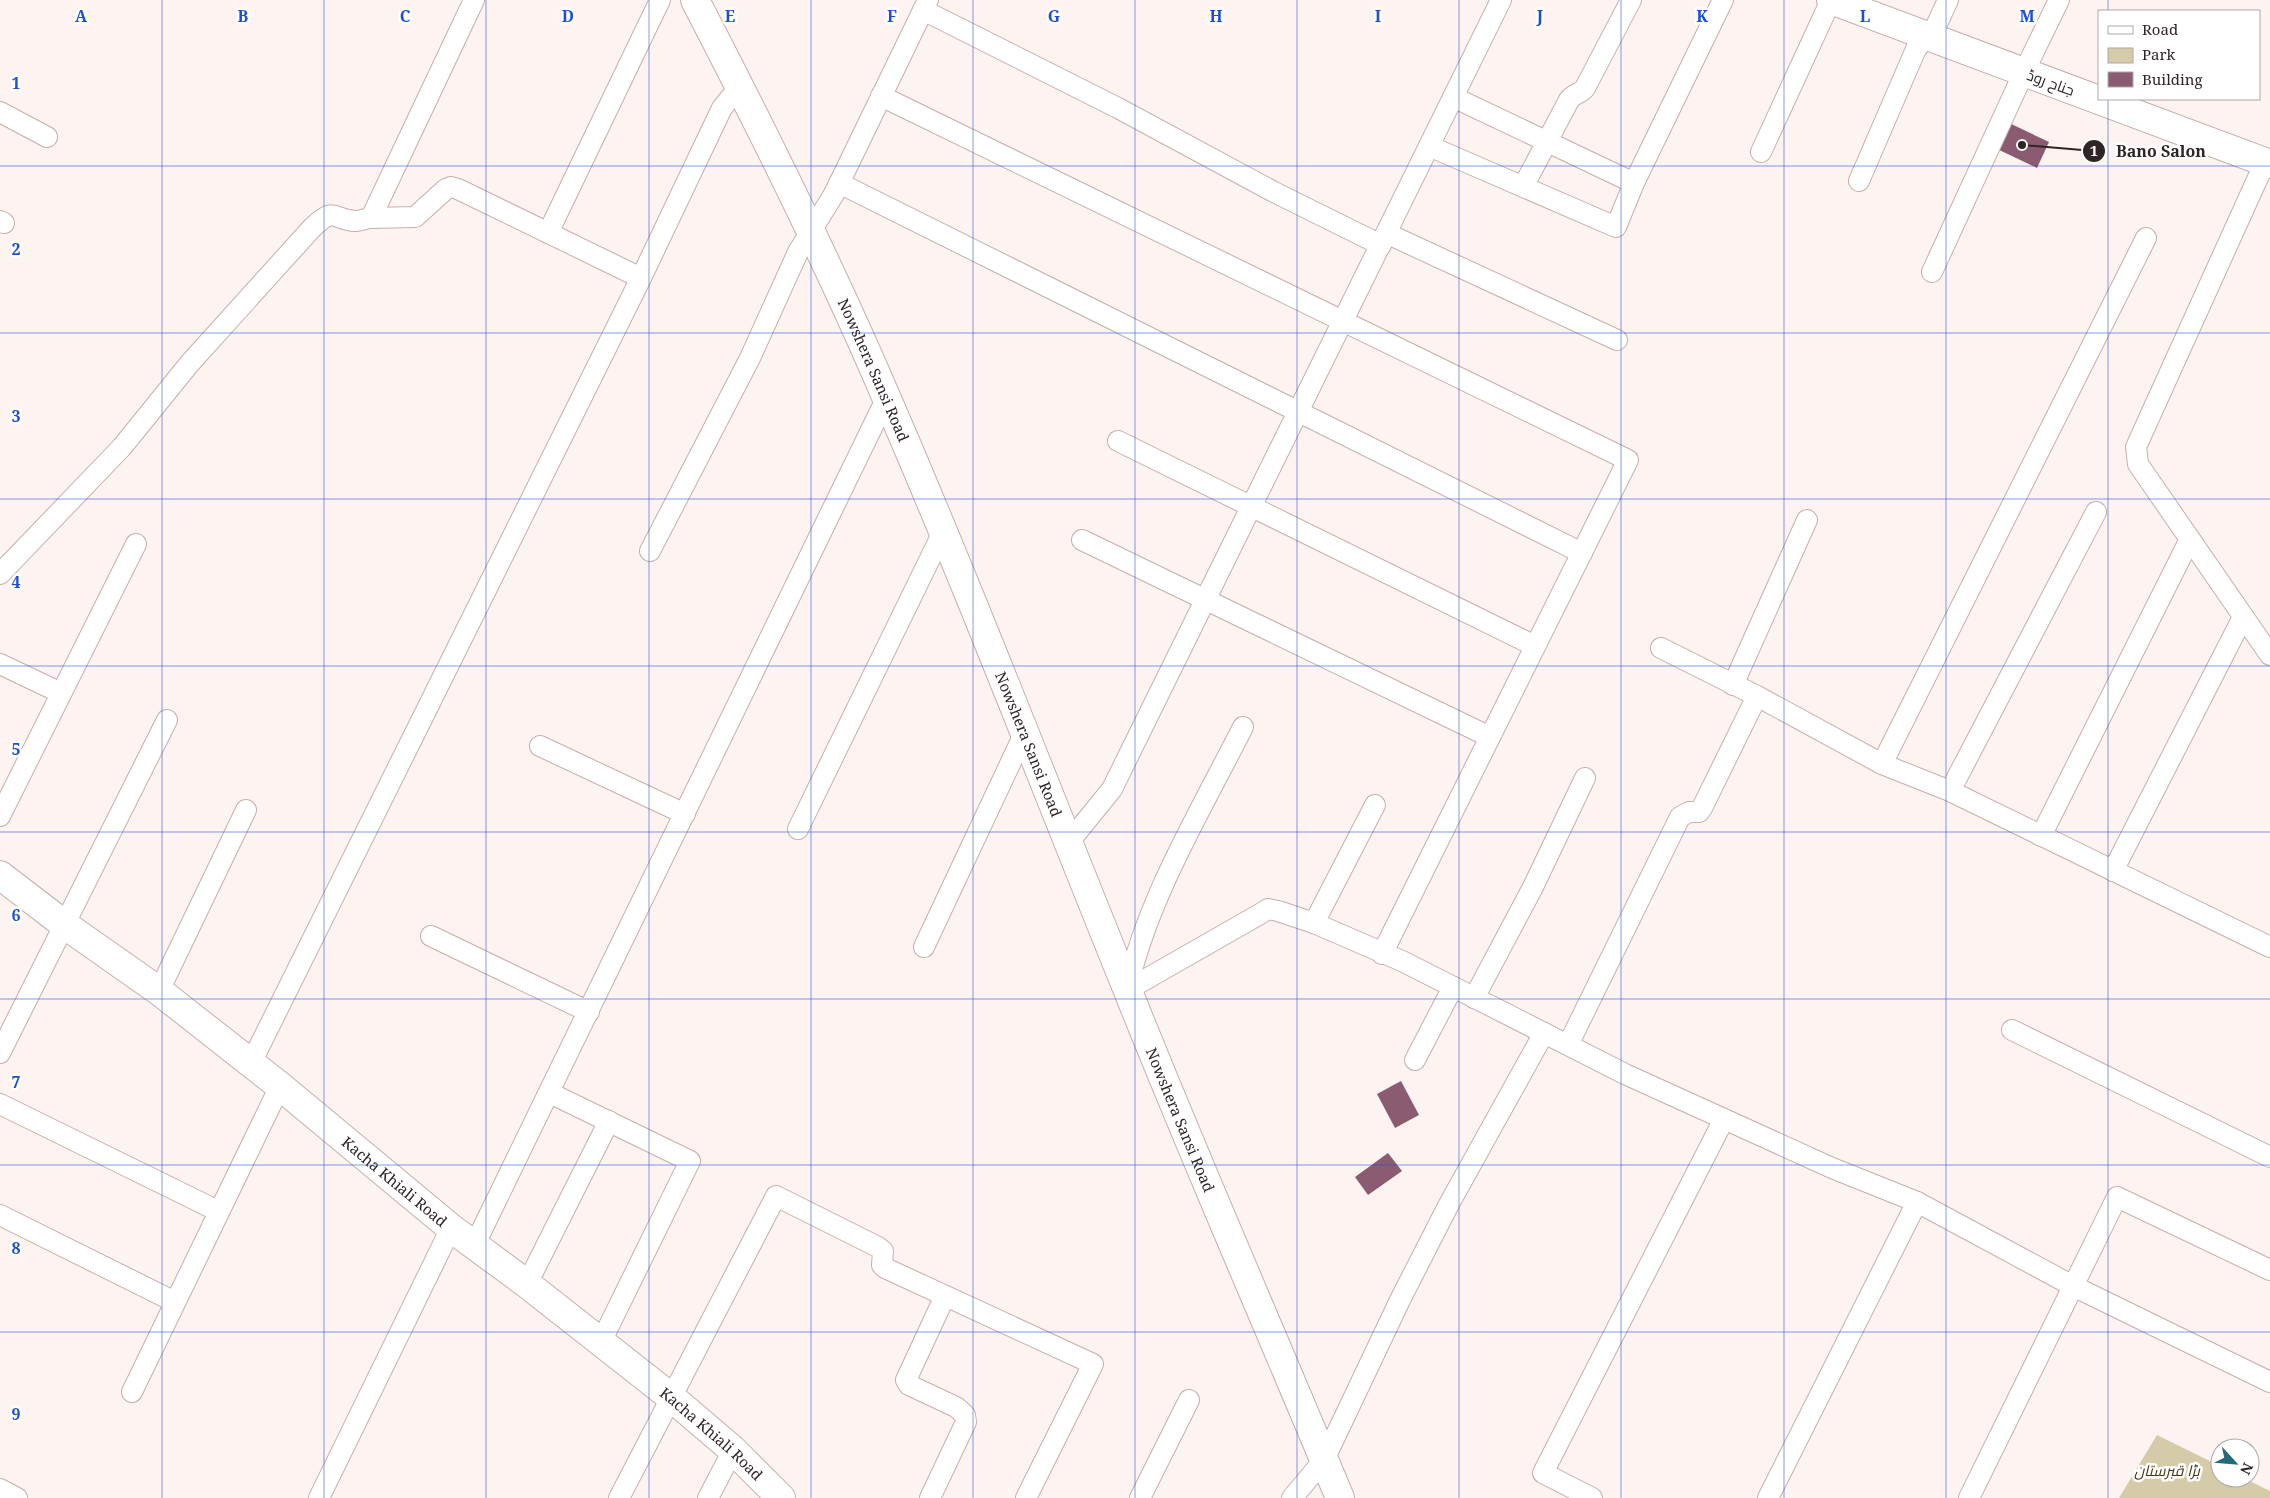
<svg xmlns="http://www.w3.org/2000/svg" width="2270" height="1498" font-family="'Noto Serif',Cairo,serif">
  <style>
    .green { fill: #d5cba9 }
    .building { fill: #8b5b71 }
    .lines { fill: none; stroke-linecap: round; stroke-linejoin: round }
    .street-casing { stroke: #c6afac; stroke-width: 22 }
    .secondary-casing { stroke: #c6afac; stroke-width: 30 }
    .primary-casing { stroke: #c6afac; stroke-width: 30 }
    .street { stroke: #fff; stroke-width: 20 }
    .secondary { stroke: #fff; stroke-width: 28 }
    .primary { stroke: #fff; stroke-width: 28 }
    .grid { fill: none; stroke: #1d4ed8; stroke-width: 1; stroke-opacity: 0.55 }
    .labels { text-anchor: middle; dominant-baseline: central; stroke-width: 5; stroke-linejoin: round; paint-order: stroke }
    .street-label { font-size: 15px; fill: #2f2525; stroke: #fff }
    .park-label { font-size: 15px; font-style: italic; fill: #42380d; stroke: #fff }
    .grid-label { font-size: 16px; text-anchor: middle; font-weight: bold; fill: #1d4ed8; stroke: #fff; stroke-width: 5; stroke-linejoin: round; paint-order: stroke }
    .leader { fill: none; stroke: #2f2525; stroke-width: 2 }
    .callout-dot { fill: #2f2525; stroke: #fff; stroke-width: 2 }
    .mark-label { font-size: 15px; text-anchor: middle; font-weight: bold; fill: #fff }
    .callout-label { font-size: 16px; text-anchor: middle; font-weight: bold; fill: #2f2525; stroke: #fff; stroke-width: 5; stroke-linejoin: round; paint-order: stroke }
  </style>
  <rect width="100%" height="100%" fill="#fdf3f1"/>
  <polygon class="green" points="2157,1435 2220,1466 2220,1478 2244,1478 2270,1491 2270,1498 2119,1498"/>
  <g class="building">
    <polygon points="2007,122 2049,142 2037,168 1995,148"/>
    <polygon points="1401,1081 1419,1115 1395,1128 1377,1094"/>
    <polygon points="1388,1153 1402,1171 1368,1195 1355,1177"/>
  </g>
  <g class="lines">
    <g class="street-casing">
      <g id="street">
        <polyline points="923,10 1118,108 1274,192 1381,245"/>
        <polyline points="881,96 1628,460 1382,954"/>
        <polyline points="1453,97 1634,183"/>
        <polyline points="0,112 47,137"/>
        <polyline points="1429,146 1616,227 1634,183 1723,0"/>
        <polyline points="1761,152 1831,0"/>
        <polyline points="2265,162 2136,447 2138,464 2270,655"/>
        <polyline points="1859,181 1916,49 1923,41 1931,37 1948,0"/>
        <polyline points="839,183 1582,553"/>
        <path d="M1524 185 1569 100C1574 93 1581 94 1585 88L1631 0"/>
        <polyline points="371,218 415,217 446,189 451,187 458,189 641,278"/>
        <polyline points="0,221 4,223"/>
        <polyline points="548,233 660,0"/>
        <polyline points="1386,233 1617,340"/>
        <polyline points="1932,272 2024,72 2059,0"/>
        <polyline points="1118,441 1535,646"/>
        <polyline points="1082,540 1490,737"/>
        <polyline points="650,551 750,358 798,252 834,194 928,0"/>
        <path d="M0 574 122 447 190 363 312 228C337 204 332 221 356 221 361 221 366 218 371 218L474 0"/>
        <polyline points="1661,648 1757,696 1882,764 1950,791 2270,947"/>
        <polyline points="0,664 61,693"/>
        <polyline points="1733,685 1807,520"/>
        <polyline points="540,746 685,814"/>
        <polyline points="1882,764 2146,238"/>
        <polyline points="1950,791 2096,512"/>
        <polyline points="0,816 136,544"/>
        <polyline points="798,829 943,532"/>
        <polyline points="2041,836 2190,539"/>
        <polyline points="1069,842 1112,789 1501,0"/>
        <polyline points="2113,871 2243,617"/>
        <polyline points="1314,923 1375,805"/>
        <polyline points="431,936 589,1012"/>
        <polyline points="924,947 1025,732"/>
        <polyline points="1127,990 1260,914 1268,909 1278,911 1314,923 1402,961 1625,1074 1832,1168 1917,1202 2073,1286 2270,1382"/>
        <path d="M1127 990C1147 899 1201 810 1243 727"/>
        <polyline points="159,991 246,810"/>
        <polyline points="1474,998 1533,887 1585,778"/>
        <polyline points="2012,1030 2270,1157"/>
        <polyline points="1568,1045 1680,817 1689,812 1699,812 1702,808 1757,696"/>
        <polyline points="0,1053 167,720"/>
        <polyline points="1415,1060 1453,987"/>
        <polyline points="251,1063 641,278 722,108 731,97 741,89"/>
        <polyline points="550,1093 690,1161 601,1342"/>
        <polyline points="0,1104 218,1211"/>
        <polyline points="0,1215 175,1302"/>
        <polyline points="475,1244 887,397"/>
        <polyline points="527,1284 609,1121"/>
        <polyline points="132,1392 280,1086"/>
        <polyline points="0,1489 17,1498"/>
        <polyline points="319,1498 451,1228"/>
        <polyline points="619,1498 776,1196 878,1247 883,1251 882,1265 885,1268 1093,1364 1026,1498"/>
        <polyline points="708,1498 733,1450"/>
        <polyline points="930,1498 966,1422 965,1415 956,1407 909,1385 906,1380 945,1296"/>
        <polyline points="1140,1498 1189,1400"/>
        <polyline points="1292,1498 1324,1460 1400,1300 1448,1206 1544,1033"/>
        <polyline points="1592,1498 1543,1473 1724,1119"/>
        <polyline points="1768,1498 1917,1202"/>
        <polyline points="1969,1498 2117,1197 2270,1270"/>
      </g>
    </g>
    <g class="secondary-casing">
      <g id="secondary">
        <path id="s1" d="M695 0C763 131 829 263 887 399 972 595 1048 794 1128 991 1196 1162 1270 1329 1340 1498"/>
        <path id="s2" d="M0 875 65 925 159 991 280 1086 451 1228 527 1284 672 1398 733 1450 781 1498"/>
      </g>
    </g>
    <g class="primary-casing">
      <polyline id="primary" points="1831,0 2270,164"/>
    </g>
    <use href="#street" class="street"/>
    <use href="#secondary" class="secondary"/>
    <use href="#primary" class="primary"/>
  </g>
  <path class="grid" d="M162 0V1498M324 0V1498M486 0V1498M649 0V1498M811 0V1498M973 0V1498M1135 0V1498M1297 0V1498M1459 0V1498M1621 0V1498M1784 0V1498M1946 0V1498M2108 0V11M2108 99V1498M0 166H2270M0 333H2270M0 499H2270M0 666H2270M0 832H2270M0 999H2270M0 1165H2270M0 1332H2270"/>
  <g class="labels">
    <g class="street-label">
      <text transform="translate(2051 82) rotate(20)">جناح روڈ</text>
      <text stroke="none"><textPath href="#s1" startOffset="411">Nowshera Sansi Road</textPath></text>
      <text stroke="none"><textPath href="#s1" startOffset="816">Nowshera Sansi Road</textPath></text>
      <text stroke="none"><textPath href="#s1" startOffset="1221">Nowshera Sansi Road</textPath></text>
      <text stroke="none"><textPath href="#s2" startOffset="500">Kacha Khiali Road</textPath></text>
      <text stroke="none"><textPath href="#s2" startOffset="905">Kacha Khiali Road</textPath></text>
    </g>
    <g class="park-label">
      <text x="2167" y="1470">بڑا قبرستان</text>
    </g>
  </g>
  <g class="grid-label">
    <text x="81" y="22">A</text>
    <text x="243" y="22">B</text>
    <text x="405" y="22">C</text>
    <text x="568" y="22">D</text>
    <text x="730" y="22">E</text>
    <text x="892" y="22">F</text>
    <text x="1054" y="22">G</text>
    <text x="1216" y="22">H</text>
    <text x="1378" y="22">I</text>
    <text x="1540" y="22">J</text>
    <text x="1702" y="22">K</text>
    <text x="1865" y="22">L</text>
    <text x="2027" y="22">M</text>
    <text x="16" y="89">1</text>
    <text x="16" y="255">2</text>
    <text x="16" y="422">3</text>
    <text x="16" y="588">4</text>
    <text x="16" y="755">5</text>
    <text x="16" y="921">6</text>
    <text x="16" y="1088">7</text>
    <text x="16" y="1254">8</text>
    <text x="16" y="1420">9</text>
  </g>
  <path class="leader" d="M2022 145L2094 151"/>
  <g class="callout-dot">
    <circle cx="2022" cy="145" r="5"/>
    <circle cx="2094" cy="151" r="12"/>
  </g>
  <g class="mark-label">
    <text x="2094" y="156">1</text>
  </g>
  <g class="callout-label">
    <text x="2161" y="157">Bano Salon</text>
  </g>
  <rect x="2098" y="10" width="162" height="90" fill="#ffffff" stroke="#aca8a8"/>
  <rect x="2108" y="26" width="25" height="8" fill="#ffffff" stroke="#aca8a8"/>
  <text x="2142" y="35" font-size="15" fill="#2f2525">Road</text>
  <rect x="2108" y="48" width="25" height="15" fill="#d5cba9" stroke="#aca8a8"/>
  <text x="2142" y="60" font-size="15" fill="#2f2525">Park</text>
  <rect x="2108" y="72" width="25" height="15" fill="#8b5b71" stroke="#aca8a8"/>
  <text x="2142" y="85" font-size="15" fill="#2f2525">Building</text>
  <g transform="translate(2235 1463) rotate(116)"><circle r="24" fill="#ffffff" stroke="#aca8a8"/>
  <path d="M0-4L9 19L0 12L-9 19Z" fill="#246b79"/>
  <text y="-8" font-size="14" font-weight="bold" text-anchor="middle" fill="#2f2525">N</text>
  </g>
</svg>
